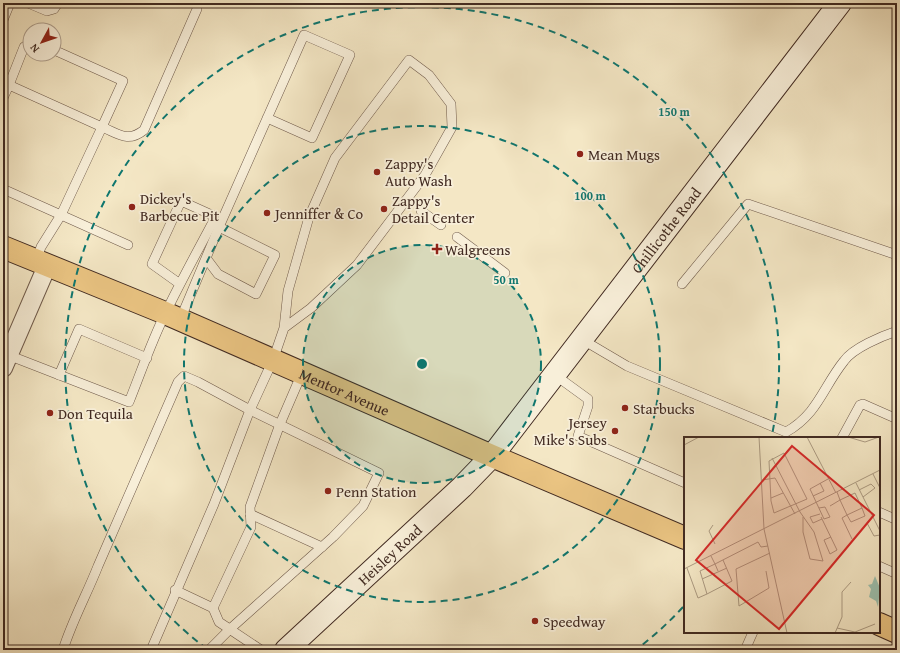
<svg xmlns="http://www.w3.org/2000/svg" width="900" height="653" font-family="'Gentium Book Plus',serif">
  <style>
    .lines { fill: none; stroke-linecap: round; stroke-linejoin: round }
    .lane-casing { stroke: #6e594a; stroke-width: 10 }
    .street-casing { stroke: #6e594a; stroke-width: 20 }
    .secondary-casing { stroke: #412a21; stroke-width: 24 }
    .primary-casing { stroke: #412a21; stroke-width: 24 }
    .lane { stroke: #f8efd9; stroke-width: 9 }
    .street { stroke: #f8efd9; stroke-width: 18 }
    .secondary { stroke: #f8efd9; stroke-width: 22 }
    .primary { stroke: #eac482; stroke-width: 22 }
    .ring { fill: none; stroke: #0f766e; stroke-width: 2; stroke-dasharray: 7 5 }
    .poi-dot { fill: #8f2418; stroke: #f8efd9; stroke-width: 1.5 }
    .labels { text-anchor: middle; dominant-baseline: central; stroke-width: 3.5; stroke-linejoin: round; paint-order: stroke }
    .poi-label { font-size: 15px; fill: #412a21; stroke: #f8efd9; text-anchor: start }
    .street-label { font-size: 15px; fill: #412a21; stroke: #f8efd9 }
    .inset-road { fill: none; stroke: #ac9b83; stroke-width: 1 }
    .view { fill: #d62828; fill-opacity: 0.15; stroke: #d62828; stroke-width: 2 }
    .inset-edge { fill: none; stroke: #412a21; stroke-width: 2 }
    .centre { fill: #0f766e; stroke: #f8efd9; stroke-width: 2 }
    .ring-label { font-size: 12px; text-anchor: middle; font-weight: bold; fill: #0f766e; stroke: #f8efd9; stroke-width: 3.5; stroke-linejoin: round; paint-order: stroke }
  </style>
  <rect width="100%" height="100%" fill="#f4e7c5"/>
  <filter id="stains"><feTurbulence type="fractalNoise" baseFrequency=".005" numOctaves="4"/><feColorMatrix values="0 0 0 0 .2 0 0 0 0 .09 0 0 0 0 .02 0 0 0 .5 -.17"/></filter>
  <radialGradient id="worn" r=".72"><stop offset=".6" stop-color="#630" stop-opacity="0"/><stop offset="1" stop-color="#630" stop-opacity=".3"/></radialGradient>
  <g class="lines">
    <g class="lane-casing">
      <g id="lane">
        <polyline points="28,3 47,11 54,9 58,3"/>
        <polyline points="3,20 10,3"/>
        <path d="M54 50 123 81 102 127C119 134 128 143 144 130L197 9"/>
        <polyline points="9,85 24,47 30,43"/>
        <polyline points="3,98 9,85 102,127 61,215 41,247 36,261"/>
        <polyline points="3,189 128,245"/>
        <polyline points="421,211 441,225"/>
        <polyline points="219,227 304,35 350,55 312,138 267,118"/>
        <polyline points="457,237 505,273"/>
        <polyline points="682,284 748,204 897,255"/>
        <polyline points="180,320 219,227 275,255 256,294 218,274 206,258"/>
        <path d="M583 340 627 366 786 432C818 414 823 387 844 361 853 348 882 336 897 331"/>
        <path d="M8 355 129 402C141 372 152 340 166 312 181 281 198 250 214 220L212 215 181 201 152 264 180 284"/>
        <polyline points="59,375 79,329 147,358"/>
        <polyline points="555,375 588,399 588,406 578,436 685,483"/>
        <polyline points="842,438 860,405 863,404 897,419"/>
        <polyline points="879,512 897,520"/>
        <polyline points="250,514 322,547"/>
        <polyline points="879,566 897,574"/>
        <polyline points="175,590 213,608"/>
        <path d="M63 650C72 621 87 594 98 566 125 505 151 443 178 382L184 376 198 382 250 410 379 473 363 506 333 537 230 629 209 650"/>
        <polyline points="151,650 214,504 250,410 273,360 284,328 288,291 309,217 335,158 409,60 429,75 451,104 452,127 425,175 357,265 311,308 284,328"/>
        <polyline points="261,650 219,622 213,608 251,527 250,507 280,424 302,373"/>
        <polyline points="745,650 753,632"/>
      </g>
    </g>
    <g class="street-casing">
      <polyline id="street" points="3,368 47,266"/>
    </g>
    <g class="secondary-casing">
      <g id="secondary">
        <path id="s1" d="M286 650 462 487 492 456 840 3"/>
      </g>
    </g>
    <g class="primary-casing">
      <g id="primary">
        <path id="s2" d="M3 247 165 313 492 456 685 538"/>
        <polyline points="879,624 897,632"/>
      </g>
    </g>
    <use href="#lane" class="lane"/>
    <use href="#street" class="street"/>
    <use href="#secondary" class="secondary"/>
    <use href="#primary" class="primary"/>
  </g>
  <circle cx="422" cy="364" r="119" fill="#0f766e" fill-opacity=".12"/>
  <g class="ring">
    <circle cx="422" cy="364" r="119"/>
    <circle cx="422" cy="364" r="238"/>
    <path d="M683 607A357 357 0 0 1 637 649M207 649A357 357 0 1 1 772 435"/>
  </g>
  <g class="poi-dot">
    <circle cx="580" cy="154" r="4"/>
    <circle cx="377" cy="172" r="4"/>
    <circle cx="132" cy="207" r="4"/>
    <circle cx="384" cy="209" r="4"/>
    <circle cx="267" cy="213" r="4"/>
    <path d="M435 243h4v4h4v4h-4v4h-4v-4h-4v-4h4z"/>
    <circle cx="625" cy="408" r="4"/>
    <circle cx="50" cy="413" r="4"/>
    <circle cx="615" cy="431" r="4"/>
    <circle cx="328" cy="491" r="4"/>
    <circle cx="535" cy="621" r="4"/>
  </g>
  <g class="labels">
    <g class="poi-label">
      <text x="588" y="154">Mean Mugs</text>
      <text x="385" y="163">Zappy's<tspan x="385" dy="17">Auto Wash</tspan></text>
      <text x="140" y="198">Dickey's<tspan x="140" dy="17">Barbecue Pit</tspan></text>
      <text x="392" y="200">Zappy's<tspan x="392" dy="17">Detail Center</tspan></text>
      <text x="275" y="213">Jenniffer &amp; Co</text>
      <text x="445" y="249">Walgreens</text>
      <text x="633" y="408">Starbucks</text>
      <text x="58" y="413">Don Tequila</text>
      <text x="607" y="422" text-anchor="end">Jersey<tspan x="607" dy="17">Mike's Subs</tspan></text>
      <text x="336" y="491">Penn Station</text>
      <text x="543" y="621">Speedway</text>
    </g>
    <g class="street-label">
      <text stroke="none"><textPath href="#s1" startOffset="568">Chillicothe Road</textPath></text>
      <text stroke="none"><textPath href="#s2" startOffset="371">Mentor Avenue</textPath></text>
      <text stroke="none"><textPath href="#s1" startOffset="141">Heisley Road</textPath></text>
    </g>
  </g>
  <g transform="translate(684 437)">
    <rect width="196" height="196" fill="#f4e7c5"/>
    <path d="M191 139 196 151 194 170 192 164 185 160 187 152 184 148 188 147Z" fill="#9dc1af"/>
    <path class="inset-road" d="M75 0 80 92 103 196M123 0 152 56M164 0 181 5 195 0M0 8 15 0M100 16 123 62 90 76 87 64 85 24ZM88 21 116 75 130 95 139 124 126 122 119 95V80M189 37 196 51M78 43 91 41 111 77M172 46 196 94M175 53 187 47 191 51 179 60M129 59 140 54 136 46M87 61 99 56M146 69 156 63 171 56 178 71 163 78 156 63 153 55M135 71 141 70 146 80 140 82 126 52 144 42M136 77 126 80 129 86 138 82 137 80M189 80 183 86 190 99 196 98M138 82 153 113 146 117 140 103 147 100M29 88 25 94 31 107M168 102 158 81 163 78 167 85 181 79 178 71M27 119 31 127 74 105 77 110 84 109M3 131 14 161 23 157M0 132 196 33M34 134 31 127 16 134 23 157 48 144 39 123M82 134 85 151 55 169 52 132 86 116M18 142 43 131M153 191 171 195 191 187M151 196 158 180V155L167 145"/>
    <path class="view" d="M108 9 190 78 95 192 12 123Z"/>
    <rect width="196" height="196" class="inset-edge"/>
  </g>
  <circle cx="422" cy="364" r="6" class="centre"/>
  <g class="ring-label">
    <text x="674" y="116">150 m</text>
    <text x="590" y="200">100 m</text>
    <text x="506" y="284">50 m</text>
  </g>
  <rect width="900" height="653" fill="none" stroke="#f4e7c5" stroke-width="16"/>
  <rect x="4" y="4" width="892" height="645" fill="none" stroke="#412a21" stroke-width="2"/>
  <rect x="8" y="8" width="884" height="637" fill="none" stroke="#412a21"/>
  <g transform="translate(42 42) rotate(230)"><circle r="19" fill="#f8efd9" stroke="#afa08f"/>
  <path d="M0-3L7 15L0 10L-7 15Z" fill="#8f2418"/>
  <text y="-6" font-size="11" font-weight="bold" text-anchor="middle" fill="#412a21">N</text>
  </g>
  <rect width="100%" height="100%" filter="url(#stains)"/>
  <rect width="100%" height="100%" fill="url(#worn)"/>
</svg>
